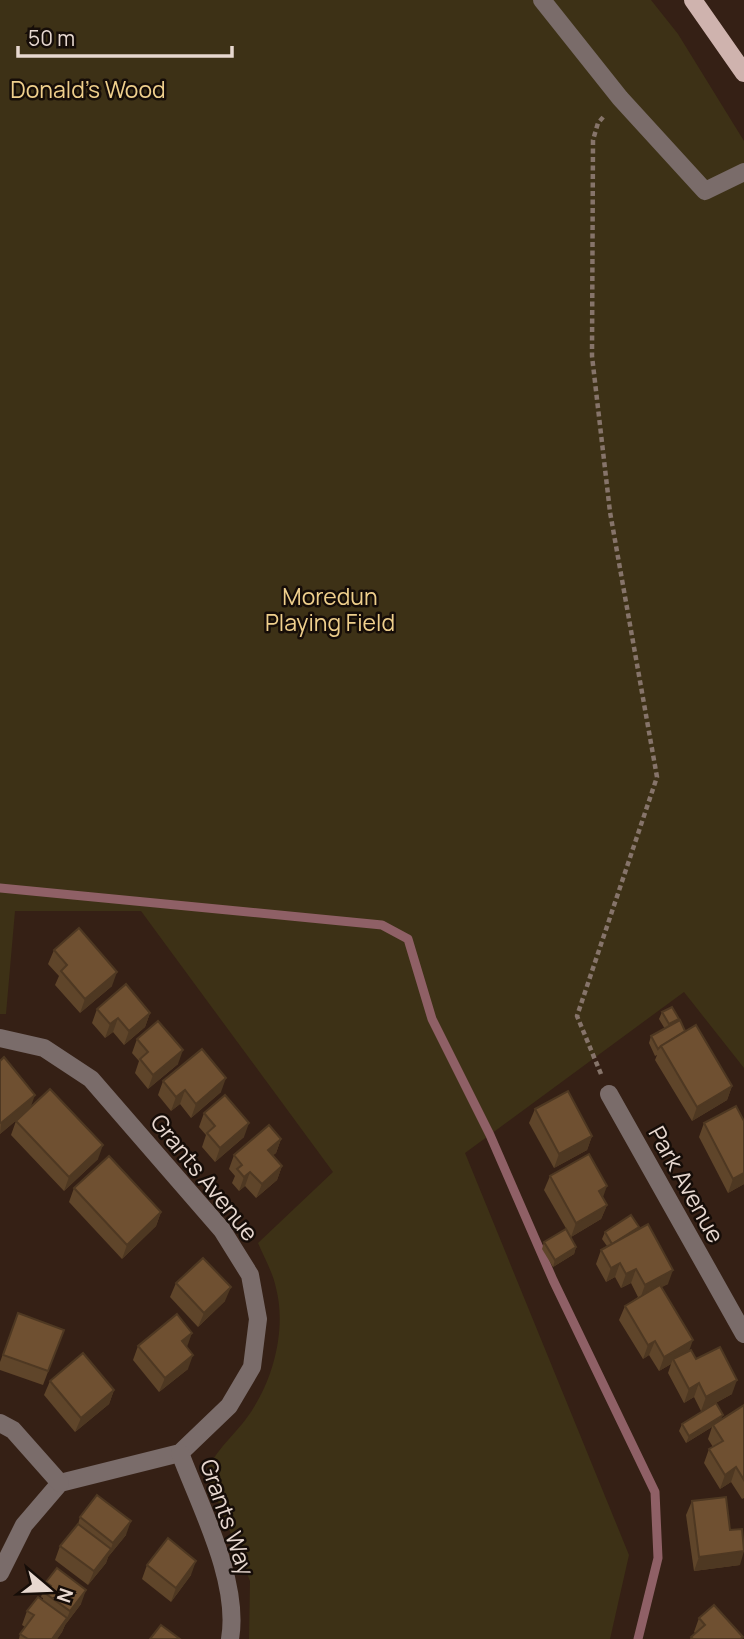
<svg xmlns="http://www.w3.org/2000/svg" width="744" height="1639" font-family="Manrope,sans-serif">
  <style>
    .green { fill: #3d3116 }
    .lines { fill: none; stroke-linecap: round; stroke-linejoin: round }
    .stream { stroke: #8f6066; stroke-width: 9 }
    .path { stroke: #86746a; stroke-width: 4.5; stroke-dasharray: 5 3.5; stroke-linecap: butt }
    .minor { stroke: #7a6c6a; stroke-width: 18 }
    .major { stroke: #cfb3ae; stroke-width: 18 }
    .wall { fill: #5f452a }
    .shaded-wall { fill: #4e3822 }
    .building { fill: #6f5031; stroke: #4e3822; stroke-width: 2 }
    .labels { text-anchor: middle; dominant-baseline: central; stroke-width: 5; stroke-linejoin: round; paint-order: stroke }
    .park-label { font-size: 23px; fill: #efcf8c; stroke: #160d08 }
    .street-label { font-size: 23px; fill: #e7d8d0; stroke: #160d08 }
  </style>
  <rect width="100%" height="100%" fill="#352015"/>
  <path class="green" d="M0 0H651L678 34 744 141V1068L684 992 465 1153 629 1555 610 1639H249L250 1581 206 1472C218 1446 240 1431 254 1407 275 1374 286 1326 276 1288 273 1273 264 1257 258 1243L333 1172 141 911H15L6 1014H0Z"/>
  <g class="lines">
    <polyline class="stream" points="0,888 382,925 408,939 432,1019 490,1135 553,1280 655,1492 658,1558 638,1639"/>
    <polyline class="path" points="601,1074 577,1016 657,777 610,512 592,356 593,140 598,123 605,115"/>
    <g class="minor">
      <polyline points="542,0 620,98 705,191 744,172"/>
      <polyline points="0,1038 44,1048 91,1079 222,1230 250,1275 258,1319 252,1367 229,1406 180,1453 60,1483 24,1525 0,1573"/>
      <polyline points="609,1094 744,1334"/>
      <polyline points="0,1423 13,1430 60,1483"/>
      <path d="M180 1453C200 1506 240 1582 230 1639"/>
    </g>
    <polyline class="major" points="693,0 744,73"/>
  </g>
  <g class="wall">
    <polygon points="54,950 112,986 80,1013 55,985 59,976 48,964"/>
    <polygon points="97,1009 150,1013 145,1027 124,1045 113,1032 105,1038 92,1023"/>
    <polygon points="662,1012 678,1021 732,1086 727,1100 692,1121 655,1060 657,1055 655,1056 649,1043 651,1036 665,1029 659,1019"/>
    <polygon points="137,1039 178,1064 148,1089 135,1073 139,1061 132,1053"/>
    <polygon points="0,1061 30,1108 98,1159 64,1191 11,1135 16,1121 26,1112 0,1134"/>
    <polygon points="163,1081 221,1092 191,1118 180,1104 171,1111 158,1095"/>
    <polygon points="535,1109 592,1136 587,1150 554,1168 529,1123"/>
    <polygon points="204,1113 244,1137 215,1162 202,1147 206,1135 199,1127"/>
    <polygon points="704,1123 744,1184 728,1193 699,1137"/>
    <polygon points="281,1139 276,1153 273,1155 282,1166 277,1180 256,1198 245,1186 239,1191 232,1183 235,1176 229,1169 234,1155"/>
    <polygon points="550,1176 603,1198 607,1205 601,1219 571,1237 544,1190"/>
    <polygon points="74,1188 161,1212 156,1226 122,1259 69,1202"/>
    <polygon points="639,1227 638,1229 668,1284 661,1287 689,1351 732,1394 701,1411 694,1397 684,1403 668,1373 671,1364 659,1371 649,1355 643,1359 619,1320 625,1306 638,1297 631,1283 621,1288 615,1277 606,1282 596,1264 601,1250 607,1246 602,1239 605,1232"/>
    <polygon points="544,1242 576,1247 574,1254 553,1267 542,1249"/>
    <polygon points="176,1283 225,1301 198,1327 170,1297"/>
    <polygon points="18,1313 64,1330 43,1385 0,1370 0,1362"/>
    <polygon points="138,1346 187,1347 188,1369 159,1392 133,1360"/>
    <polygon points="50,1381 114,1390 109,1404 75,1432 44,1395"/>
    <polygon points="744,1405 744,1498 742,1499 731,1482 720,1489 704,1463 709,1449 713,1447 708,1439 712,1427 686,1443 679,1431 682,1424 721,1419"/>
    <polygon points="692,1501 730,1530 740,1565 694,1571 686,1515"/>
    <polygon points="80,1517 126,1535 108,1557 106,1563 88,1585 55,1560 60,1546 78,1524"/>
    <polygon points="147,1565 191,1575 171,1602 142,1579"/>
    <polygon points="46,1582 81,1604 65,1625 62,1632 57,1639 19,1639 20,1634 25,1627 22,1625 27,1611 43,1600 43,1598 41,1597"/>
    <polygon points="699,1618 743,1637 742,1639 690,1639 695,1633 694,1632"/>
  </g>
  <g class="shaded-wall">
    <polygon points="117,972 112,986 80,1013 85,999"/>
    <polygon points="150,1013 145,1027 124,1045 129,1031"/>
    <polygon points="118,1018 113,1032 105,1038 110,1024"/>
    <polygon points="183,1050 178,1064 148,1089 153,1075"/>
    <polygon points="226,1078 221,1092 191,1118 196,1104"/>
    <polygon points="732,1086 727,1100 692,1121 697,1107"/>
    <polygon points="185,1090 180,1104 171,1111 176,1097"/>
    <polygon points="35,1095 30,1109 0,1134 1,1123"/>
    <polygon points="249,1123 244,1137 215,1162 220,1148"/>
    <polygon points="592,1136 587,1150 554,1168 559,1154"/>
    <polygon points="281,1139 276,1153 263,1164 268,1150"/>
    <polygon points="103,1145 98,1159 64,1191 69,1177"/>
    <polygon points="282,1166 277,1180 256,1198 262,1184"/>
    <polygon points="250,1172 245,1186 239,1191 244,1177"/>
    <polygon points="744,1173 744,1184 728,1193 733,1179"/>
    <polygon points="607,1186 602,1200 599,1191"/>
    <polygon points="607,1205 601,1219 571,1237 576,1223"/>
    <polygon points="161,1212 156,1226 122,1259 127,1245"/>
    <polygon points="576,1247 574,1254 553,1267 555,1260"/>
    <polygon points="620,1263 615,1277 606,1282 611,1268"/>
    <polygon points="636,1269 631,1283 621,1288 626,1274"/>
    <polygon points="673,1270 668,1284 640,1299 645,1285"/>
    <polygon points="231,1287 225,1301 198,1327 204,1313"/>
    <polygon points="192,1333 187,1347 182,1341"/>
    <polygon points="693,1340 688,1354 673,1359 671,1364 659,1371 664,1357"/>
    <polygon points="655,1341 649,1355 643,1359 648,1345"/>
    <polygon points="193,1355 188,1369 159,1392 165,1378"/>
    <polygon points="737,1380 732,1394 701,1411 706,1397"/>
    <polygon points="699,1383 694,1397 684,1403 689,1389"/>
    <polygon points="114,1390 109,1404 75,1432 81,1418"/>
    <polygon points="723,1415 720,1422 713,1425 712,1427 686,1443 689,1436"/>
    <polygon points="736,1467 731,1482 720,1489 725,1475"/>
    <polygon points="131,1521 126,1535 108,1557 113,1543"/>
    <polygon points="111,1549 106,1563 88,1585 94,1571"/>
    <polygon points="744,1551 740,1565 694,1571 699,1557"/>
    <polygon points="196,1561 191,1575 171,1602 176,1588"/>
    <polygon points="86,1590 81,1604 65,1625 62,1632 57,1639 52,1639 67,1618 70,1611"/>
  </g>
  <g class="building">
    <polygon points="79,928 117,972 85,999 61,971 67,965 54,950"/>
    <polygon points="126,984 150,1013 129,1031 118,1018 110,1024 97,1009"/>
    <polygon points="672,1007 679,1019 669,1024 662,1012"/>
    <polygon points="680,1020 685,1031 661,1046 658,1049 651,1036"/>
    <polygon points="158,1021 183,1050 153,1075 140,1059 148,1052 137,1039"/>
    <polygon points="696,1025 732,1086 697,1107 661,1046"/>
    <polygon points="202,1049 226,1078 196,1104 185,1090 176,1097 163,1081"/>
    <polygon points="4,1057 35,1095 1,1123 0,1122 0,1061"/>
    <polygon points="50,1089 103,1145 69,1177 16,1121"/>
    <polygon points="568,1091 592,1136 559,1154 535,1109"/>
    <polygon points="225,1095 249,1123 220,1148 207,1133 215,1126 204,1113"/>
    <polygon points="736,1106 744,1121 744,1173 733,1179 704,1123"/>
    <polygon points="269,1125 281,1139 268,1150 282,1166 262,1184 250,1172 244,1177 237,1169 242,1165 234,1155"/>
    <polygon points="589,1154 607,1186 599,1191 607,1205 576,1223 550,1176"/>
    <polygon points="109,1156 161,1212 127,1245 74,1188"/>
    <polygon points="631,1215 639,1227 612,1244 605,1232"/>
    <polygon points="648,1224 673,1270 645,1285 636,1269 626,1274 620,1263 611,1268 601,1250"/>
    <polygon points="566,1229 576,1247 555,1260 544,1242"/>
    <polygon points="203,1258 231,1287 204,1313 176,1283"/>
    <polygon points="660,1285 693,1340 664,1357 655,1341 648,1345 625,1306"/>
    <polygon points="18,1313 64,1330 48,1371 3,1355"/>
    <polygon points="177,1314 192,1333 182,1341 193,1355 165,1378 138,1346"/>
    <polygon points="720,1347 737,1380 706,1397 699,1383 689,1389 673,1359 691,1350 696,1359"/>
    <polygon points="83,1353 114,1390 81,1418 50,1381"/>
    <polygon points="716,1403 723,1415 689,1436 682,1424"/>
    <polygon points="744,1405 744,1480 736,1467 725,1475 709,1449 723,1441 713,1425"/>
    <polygon points="97,1495 131,1521 113,1543 80,1517"/>
    <polygon points="726,1497 730,1530 742,1529 744,1551 699,1557 692,1501"/>
    <polygon points="78,1524 111,1549 94,1571 60,1546"/>
    <polygon points="168,1538 196,1561 176,1588 147,1565"/>
    <polygon points="57,1568 86,1590 70,1611 45,1593 51,1586 46,1582"/>
    <polygon points="38,1597 67,1618 52,1639 28,1639 20,1634 34,1615 27,1611"/>
    <polygon points="714,1605 743,1637 740,1639 693,1639 691,1637 705,1625 699,1618"/>
    <polygon points="161,1625 180,1639 150,1639"/>
  </g>
  <g class="labels">
    <g class="park-label">
      <text x="88" y="89">Donald's Wood</text>
      <text x="330" y="596">Moredun<tspan x="330" dy="26">Playing Field</tspan></text>
    </g>
    <g class="street-label">
      <text transform="translate(205 1177) rotate(51)">Grants Avenue</text>
      <text transform="translate(687 1184) rotate(61)">Park Avenue</text>
      <text transform="translate(228 1517) rotate(71)">Grants Way</text>
    </g>
  </g>
  <g transform="translate(49 1590) rotate(109)" stroke="#160d08" stroke-width="5" paint-order="stroke">
  <path d="M0-5L12 26L0 18L-12 26Z" fill="#e7d8d0"/>
  <text y="-10" font-size="19" font-weight="bold" text-anchor="middle" fill="#e7d8d0">N</text>
  </g>
  <path d="M18 46v10h214v-10" fill="none" stroke="#e7d8d0" stroke-width="3.5"/>
  <text x="28" y="46" font-size="21" fill="#e7d8d0" stroke="#160d08" stroke-width="5" paint-order="stroke">50 m</text>
</svg>
